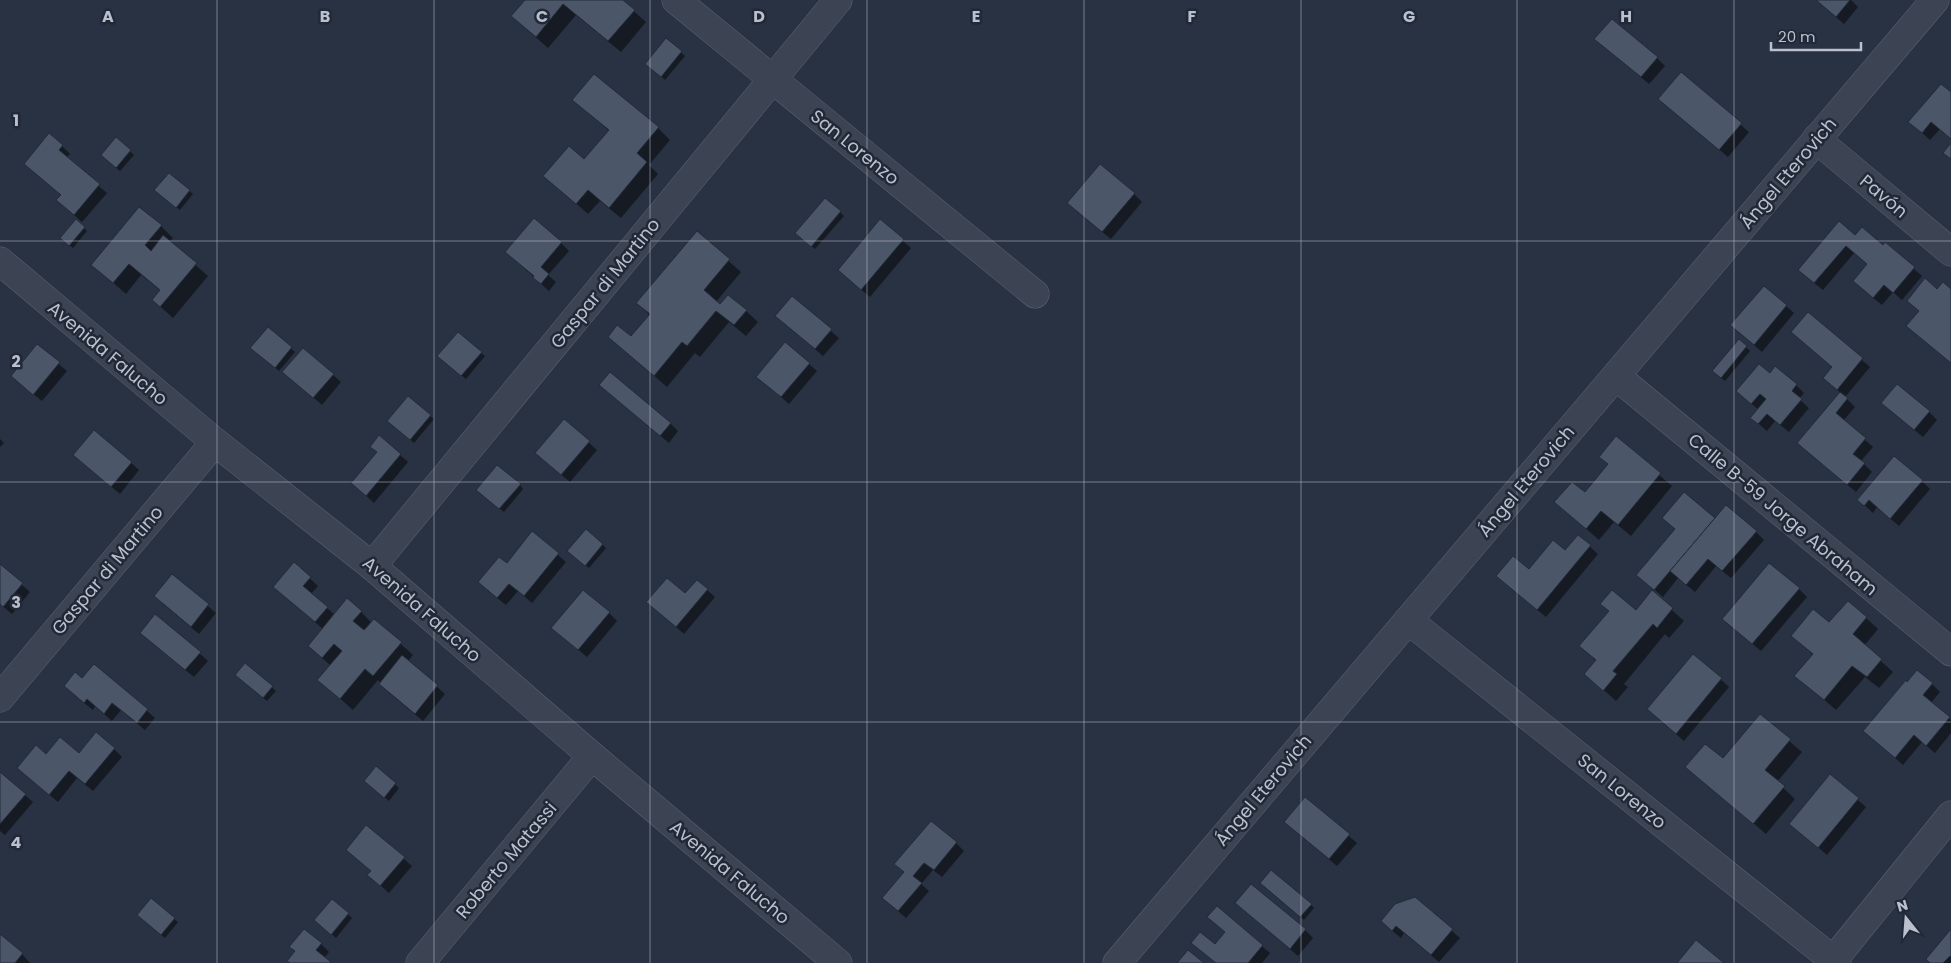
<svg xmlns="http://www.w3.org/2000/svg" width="1951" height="963" font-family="Poppins,sans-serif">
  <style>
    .shadow { fill: #0007 }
    .building { fill: #4c5669; stroke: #232b3a }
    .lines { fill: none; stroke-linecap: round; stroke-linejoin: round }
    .minor-casing { stroke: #5b6270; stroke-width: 29 }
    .minor { stroke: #3c4453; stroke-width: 28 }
    .grid { fill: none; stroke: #bac0cc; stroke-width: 1; stroke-opacity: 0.55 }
    .labels { text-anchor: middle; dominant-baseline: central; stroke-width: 5; stroke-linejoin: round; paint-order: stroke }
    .street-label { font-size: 18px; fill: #bac0cc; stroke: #212938 }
    .grid-label { font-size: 16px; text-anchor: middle; font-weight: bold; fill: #bac0cc; stroke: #212938; stroke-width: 5; stroke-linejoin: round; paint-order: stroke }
  </style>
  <rect width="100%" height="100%" fill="#283243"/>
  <g class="shadow">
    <polygon points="526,0 621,0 646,22 621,52 576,15 548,48 512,16"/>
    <polygon points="1816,0 1851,0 1858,7 1844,24"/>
    <polygon points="667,40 685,56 665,80 650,67"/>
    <polygon points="1604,46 1657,58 1665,66 1649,84"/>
    <polygon points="1681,74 1749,132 1728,157 1660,99"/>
    <polygon points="1951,94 1951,139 1940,129 1930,140 1910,122"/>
    <polygon points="574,99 658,128 670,140 649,165 658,174 621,218 600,201 588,214 545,176 585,160 609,131"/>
    <polygon points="116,139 134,155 120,171 106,159"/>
    <polygon points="62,146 70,154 66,158 107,193 82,222 66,208 62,195 33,171"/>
    <polygon points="189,191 193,194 180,210 160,194"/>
    <polygon points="1134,194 1142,202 1111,239 1076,211"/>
    <polygon points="840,212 844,216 815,249 800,236"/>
    <polygon points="880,221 911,248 870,297 847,278"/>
    <polygon points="161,226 173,238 169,242 208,276 173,318 153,300 161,291 141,275 126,294 93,265"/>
    <polygon points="84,228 87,231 73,248 65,242"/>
    <polygon points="697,233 741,272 716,302 720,306 746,311 758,322 746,336 729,322 700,357 695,353 667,387 610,337 631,338 650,316 638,303"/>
    <polygon points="1855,237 1883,246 1885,244 1922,276 1902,300 1893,292 1882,305 1862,289 1854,281 1868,264 1854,253 1823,290 1808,278"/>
    <polygon points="561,243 569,251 548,275 556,282 549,291 515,260"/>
    <polygon points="792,298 839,338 823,356 776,316"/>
    <polygon points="1786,306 1794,313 1762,352 1740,333"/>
    <polygon points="1808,314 1870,367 1845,397 1855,407 1843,421 1873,447 1861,461 1872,472 1856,492 1798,443 1841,393 1832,386 1833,367"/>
    <polygon points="268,329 295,352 279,371 256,351"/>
    <polygon points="1739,341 1750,351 1725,381 1717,375"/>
    <polygon points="37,346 67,371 42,401 21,384"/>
    <polygon points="481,353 485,356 466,379 442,360"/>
    <polygon points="809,364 817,371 789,404 766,384"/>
    <polygon points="284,372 333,375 341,382 322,405"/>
    <polygon points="1770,374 1796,385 1804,393 1799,399 1809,408 1789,432 1775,421 1767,431 1752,418 1759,410 1746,399"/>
    <polygon points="609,393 670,423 678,431 669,443"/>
    <polygon points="1890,410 1929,412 1937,420 1923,437"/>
    <polygon points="430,416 434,419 414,443 393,425"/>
    <polygon points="564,421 597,450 570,482 545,461"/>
    <polygon points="1616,438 1672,486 1631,536 1614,522 1599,540 1556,502 1585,494 1609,465 1600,456"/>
    <polygon points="0,439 4,443 0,447"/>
    <polygon points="371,447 400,455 408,462 374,503 352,483 378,453"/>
    <polygon points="83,463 131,463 139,470 120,494"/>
    <polygon points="1922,481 1930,489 1899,526 1877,507 1873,513 1859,500"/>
    <polygon points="520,485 523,489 504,512 481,494"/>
    <polygon points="1715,519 1756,532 1764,540 1731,578 1716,566 1695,592 1678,578 1663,597 1646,582"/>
    <polygon points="532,533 566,562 532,603 518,591 506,605 487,590"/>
    <polygon points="1578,536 1598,554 1546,617 1506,584 1565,552"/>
    <polygon points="603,545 606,548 589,568 572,554"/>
    <polygon points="294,564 318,586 311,594 335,615 361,612 372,623 374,620 413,655 408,661 445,694 423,721 388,692 378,680 353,710 319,680 331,666 321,657 323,629 274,587"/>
    <polygon points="0,566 30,592 12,614 0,604"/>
    <polygon points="172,576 216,613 199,634 163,604"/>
    <polygon points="1799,589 1807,597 1761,651 1723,619"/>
    <polygon points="707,590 715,597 684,634 648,602"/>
    <polygon points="1652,592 1684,621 1669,638 1665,634 1624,684 1628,687 1616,701 1586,674 1596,661 1580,646 1636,612"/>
    <polygon points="609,613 617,621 587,657 561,635"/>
    <polygon points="156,615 208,661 194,677 149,640"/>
    <polygon points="1866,618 1878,629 1864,646 1893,672 1879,688 1865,677 1836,710 1796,675 1813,655 1793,636 1829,624"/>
    <polygon points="1694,656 1729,687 1684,741 1656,717"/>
    <polygon points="94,665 155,718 145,730 121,710 112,721 95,706 93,710 73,694"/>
    <polygon points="245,665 276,691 267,701 240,679"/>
    <polygon points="1932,684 1940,692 1931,703 1951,720 1951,733 1935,753 1922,742 1903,765 1865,731"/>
    <polygon points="1760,716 1802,752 1777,782 1795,799 1766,834 1687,767 1723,760"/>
    <polygon points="114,749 122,757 93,791 77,778 58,802 27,776 46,756 79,755"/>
    <polygon points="377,768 399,788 389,801 369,785"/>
    <polygon points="0,774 33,802 5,835 0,831"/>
    <polygon points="1830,776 1866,807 1827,855 1799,831"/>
    <polygon points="1305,799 1357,843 1337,866 1294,830"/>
    <polygon points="367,827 412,866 389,893 369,875 372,871"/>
    <polygon points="956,843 964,851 942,877 933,870 921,884 929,891 906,918 883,898 905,873"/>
    <polygon points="1265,887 1311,905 1314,908 1304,920"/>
    <polygon points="1415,899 1460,938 1439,962 1404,933 1401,938 1390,929"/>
    <polygon points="332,900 352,918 336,938 319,923"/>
    <polygon points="1217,908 1270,953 1262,963 1216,963 1201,950 1215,946 1226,933 1209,917"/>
    <polygon points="1244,910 1305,930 1313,938 1298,956"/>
    <polygon points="142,919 174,919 178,922 165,938"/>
    <polygon points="1951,931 1951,963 1931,963"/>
    <polygon points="0,936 22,954 30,963 0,963"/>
    <polygon points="321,944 329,952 324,958 330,963 291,963 296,952 290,947"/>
  </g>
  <g class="building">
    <polygon points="525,0 623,0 635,10 608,41 563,4 536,37 511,16"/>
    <polygon points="1816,0 1850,0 1836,17"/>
    <polygon points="1612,19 1658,57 1641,77 1594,39"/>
    <polygon points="666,38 682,51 661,77 645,64"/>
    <polygon points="1681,72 1742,123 1719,150 1658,99"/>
    <polygon points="594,74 659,127 637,153 647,162 609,208 588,190 576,204 543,176 569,146 584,159 609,130 572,100"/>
    <polygon points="1941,84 1951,92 1951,139 1931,122 1922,133 1908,122"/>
    <polygon points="49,133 63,145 59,150 100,184 74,215 56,200 61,195 24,164"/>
    <polygon points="116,137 131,150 116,168 101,155"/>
    <polygon points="1951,143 1951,159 1943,153"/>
    <polygon points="1100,164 1135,193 1102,232 1067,203"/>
    <polygon points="169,173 190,190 176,208 154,190"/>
    <polygon points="825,198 841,211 811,247 795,233"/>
    <polygon points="139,207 162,225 145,245 151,251 163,235 197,263 160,307 152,300 160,290 129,264 113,283 91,265"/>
    <polygon points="534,218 562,242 541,267 549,274 541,284 533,278 534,276 505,252"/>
    <polygon points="76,219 85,227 69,246 60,238"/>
    <polygon points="880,219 904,239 861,290 838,270"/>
    <polygon points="1839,221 1855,235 1862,227 1883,245 1885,242 1915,267 1893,293 1884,285 1873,298 1853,281 1867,264 1846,246 1814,283 1798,270"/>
    <polygon points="697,231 730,259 704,290 720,304 728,295 747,310 734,325 716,311 687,346 682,342 654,376 608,337 617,325 631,336 650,314 636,303"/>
    <polygon points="1925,278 1937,289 1943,282 1951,289 1951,363 1906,326 1919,311 1907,301"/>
    <polygon points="1764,286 1787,305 1754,345 1730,325"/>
    <polygon points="792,296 832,329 815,349 775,316"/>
    <polygon points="1808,312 1863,358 1837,390 1823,378 1832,367 1791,332"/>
    <polygon points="268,327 292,347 275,368 250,348"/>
    <polygon points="458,332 482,352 461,376 437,356"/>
    <polygon points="1739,339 1747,346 1721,378 1712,371"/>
    <polygon points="785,342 810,363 781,397 756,377"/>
    <polygon points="37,344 60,362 33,395 11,376"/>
    <polygon points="303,348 334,374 313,398 282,372"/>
    <polygon points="1759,364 1770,373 1775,366 1797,384 1792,391 1802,399 1780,425 1767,414 1758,424 1750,418 1766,399 1760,394 1751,404 1736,391"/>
    <polygon points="610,372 671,423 660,436 599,385"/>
    <polygon points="1897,384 1930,411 1914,430 1881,403"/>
    <polygon points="1840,392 1848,398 1836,413 1866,438 1853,454 1865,463 1847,485 1797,443"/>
    <polygon points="408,396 431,415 410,440 387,421"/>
    <polygon points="564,419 590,441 561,475 535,453"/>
    <polygon points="94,430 132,462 111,487 73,455"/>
    <polygon points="379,435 401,454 366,496 351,483 377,452 370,447"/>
    <polygon points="1616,436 1661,473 1618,525 1601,511 1586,529 1554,502 1572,482 1585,492 1608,464 1599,457"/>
    <polygon points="1894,456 1923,480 1890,519 1869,500 1864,506 1857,500"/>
    <polygon points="497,465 521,484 499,509 476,490"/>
    <polygon points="1684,492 1715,518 1654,590 1636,575 1675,529 1662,518"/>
    <polygon points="1726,505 1757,531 1722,571 1708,559 1686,585 1670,571"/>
    <polygon points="586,529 603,544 585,566 567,551"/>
    <polygon points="532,531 559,553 524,596 509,584 497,598 478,582 499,557 507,563"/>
    <polygon points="1578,535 1591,545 1537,610 1496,576 1513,556 1529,569 1553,540 1565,550"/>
    <polygon points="294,562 311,577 303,586 328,607 315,622 273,587"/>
    <polygon points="1769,563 1800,588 1752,644 1722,619"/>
    <polygon points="0,564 23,583 3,607 0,604"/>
    <polygon points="172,574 209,604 191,627 154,596"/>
    <polygon points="667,578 685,593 697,580 708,589 676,627 646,602"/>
    <polygon points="583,590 610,612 578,650 551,628"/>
    <polygon points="1612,590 1636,610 1652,590 1673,608 1657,628 1653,624 1613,671 1617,674 1603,691 1584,674 1596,660 1579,646 1609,611 1600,604"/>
    <polygon points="347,598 362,611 353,621 364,630 374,619 402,642 373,676 365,669 340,699 317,680 342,651 334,644 322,658 308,646"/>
    <polygon points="1848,601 1867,617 1853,634 1882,659 1867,677 1852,666 1824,700 1794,676 1813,654 1791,636 1813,609 1829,622"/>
    <polygon points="155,614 201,652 185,670 140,633"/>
    <polygon points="1693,654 1722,678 1676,734 1647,709"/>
    <polygon points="402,655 438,685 415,714 379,684"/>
    <polygon points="245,663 273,686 263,698 235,675"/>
    <polygon points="94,664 148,709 137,723 112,703 104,714 87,699 84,703 64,686 75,672 82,678"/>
    <polygon points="1917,670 1933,683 1923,695 1950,717 1926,746 1914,735 1895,758 1863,731 1906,680 1907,682"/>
    <polygon points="1760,714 1791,739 1765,770 1785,786 1753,824 1685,767 1705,744 1723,758"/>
    <polygon points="96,732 115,748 85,784 69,771 49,795 17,768 36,745 46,754 60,737 79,753"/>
    <polygon points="376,766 396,783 384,798 364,781"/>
    <polygon points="0,772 26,794 0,824"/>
    <polygon points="1830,774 1859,798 1818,848 1789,824"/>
    <polygon points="1305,797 1350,834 1329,859 1284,822"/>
    <polygon points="931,821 957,842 934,870 924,863 913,876 922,883 898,911 882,898 904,872 894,864"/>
    <polygon points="366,825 405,857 380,886 367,875 371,871 346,850"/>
    <polygon points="1271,870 1312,904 1300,917 1260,883"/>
    <polygon points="1251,884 1306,929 1290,949 1235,903"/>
    <polygon points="1415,897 1453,929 1431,955 1396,926 1392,931 1381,921 1395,904"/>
    <polygon points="151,898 175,918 161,935 137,915"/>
    <polygon points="332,899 349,913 331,935 314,920"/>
    <polygon points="1217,906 1263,945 1248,963 1216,963 1191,943 1200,932 1215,944 1225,932 1207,917"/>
    <polygon points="304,929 322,943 316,950 331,962 330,963 290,963 287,961 295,951 289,947"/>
    <polygon points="1951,929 1951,957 1950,956 1943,963 1930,963 1926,959"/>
    <polygon points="0,934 23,953 15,963 0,963"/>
    <polygon points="1696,940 1724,963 1677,963"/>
    <polygon points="1188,950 1204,963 1177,963"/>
  </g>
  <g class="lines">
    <g class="minor-casing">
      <g id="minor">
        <polyline points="676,0 1035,294"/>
        <polyline points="1816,139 1951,252"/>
        <polyline points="0,261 215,442 372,566 592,756 838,963"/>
        <polyline points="1616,376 1951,652"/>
        <polyline points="372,566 838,0"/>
        <polyline points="1408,620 1837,963"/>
        <polyline points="0,698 215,442"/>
        <polyline points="420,963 592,756"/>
        <polyline points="1117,963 1935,0"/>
        <polyline points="1831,963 1951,815"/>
      </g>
    </g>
    <use href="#minor" class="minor"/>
  </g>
  <path class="grid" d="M217 0V963M434 0V963M650 0V963M867 0V963M1084 0V963M1301 0V963M1517 0V963M1734 0V963M0 241H1951M0 482H1951M0 722H1951"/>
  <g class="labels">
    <g class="street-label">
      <text transform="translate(855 147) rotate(39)">San Lorenzo</text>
      <text transform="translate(1788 173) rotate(-50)">Ángel Eterovich</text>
      <text transform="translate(1884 196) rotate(40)">Pavón</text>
      <text transform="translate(605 283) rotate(-51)">Gaspar di Martino</text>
      <text transform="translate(108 353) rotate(40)">Avenida Falucho</text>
      <text transform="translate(1526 481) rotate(-50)">Ángel Eterovich</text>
      <text transform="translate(1783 514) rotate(40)">Calle B-59 Jorge Abraham</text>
      <text transform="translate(107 570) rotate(-50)">Gaspar di Martino</text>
      <text transform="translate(422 609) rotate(41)">Avenida Falucho</text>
      <text transform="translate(1263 790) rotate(-50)">Ángel Eterovich</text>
      <text transform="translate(1622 791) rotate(39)">San Lorenzo</text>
      <text transform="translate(506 860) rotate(-50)">Roberto Matassi</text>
      <text transform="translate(730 872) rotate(40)">Avenida Falucho</text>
    </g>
  </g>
  <g class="grid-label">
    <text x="108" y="22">A</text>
    <text x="325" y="22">B</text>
    <text x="542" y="22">C</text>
    <text x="759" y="22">D</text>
    <text x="976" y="22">E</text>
    <text x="1192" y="22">F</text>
    <text x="1409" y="22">G</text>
    <text x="1626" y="22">H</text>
    <text x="16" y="126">1</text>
    <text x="16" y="367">2</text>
    <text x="16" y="608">3</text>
    <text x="16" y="848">4</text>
  </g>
  <g transform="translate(1906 918) rotate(343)" stroke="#212938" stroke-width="4" paint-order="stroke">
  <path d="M0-4L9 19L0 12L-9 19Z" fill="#bac0cc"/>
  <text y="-8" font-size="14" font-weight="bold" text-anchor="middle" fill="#bac0cc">N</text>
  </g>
  <path d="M1771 42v8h90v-8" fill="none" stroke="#bac0cc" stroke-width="2.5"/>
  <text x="1778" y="42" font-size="15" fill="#bac0cc" stroke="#212938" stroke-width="4" paint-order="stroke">20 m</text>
</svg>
